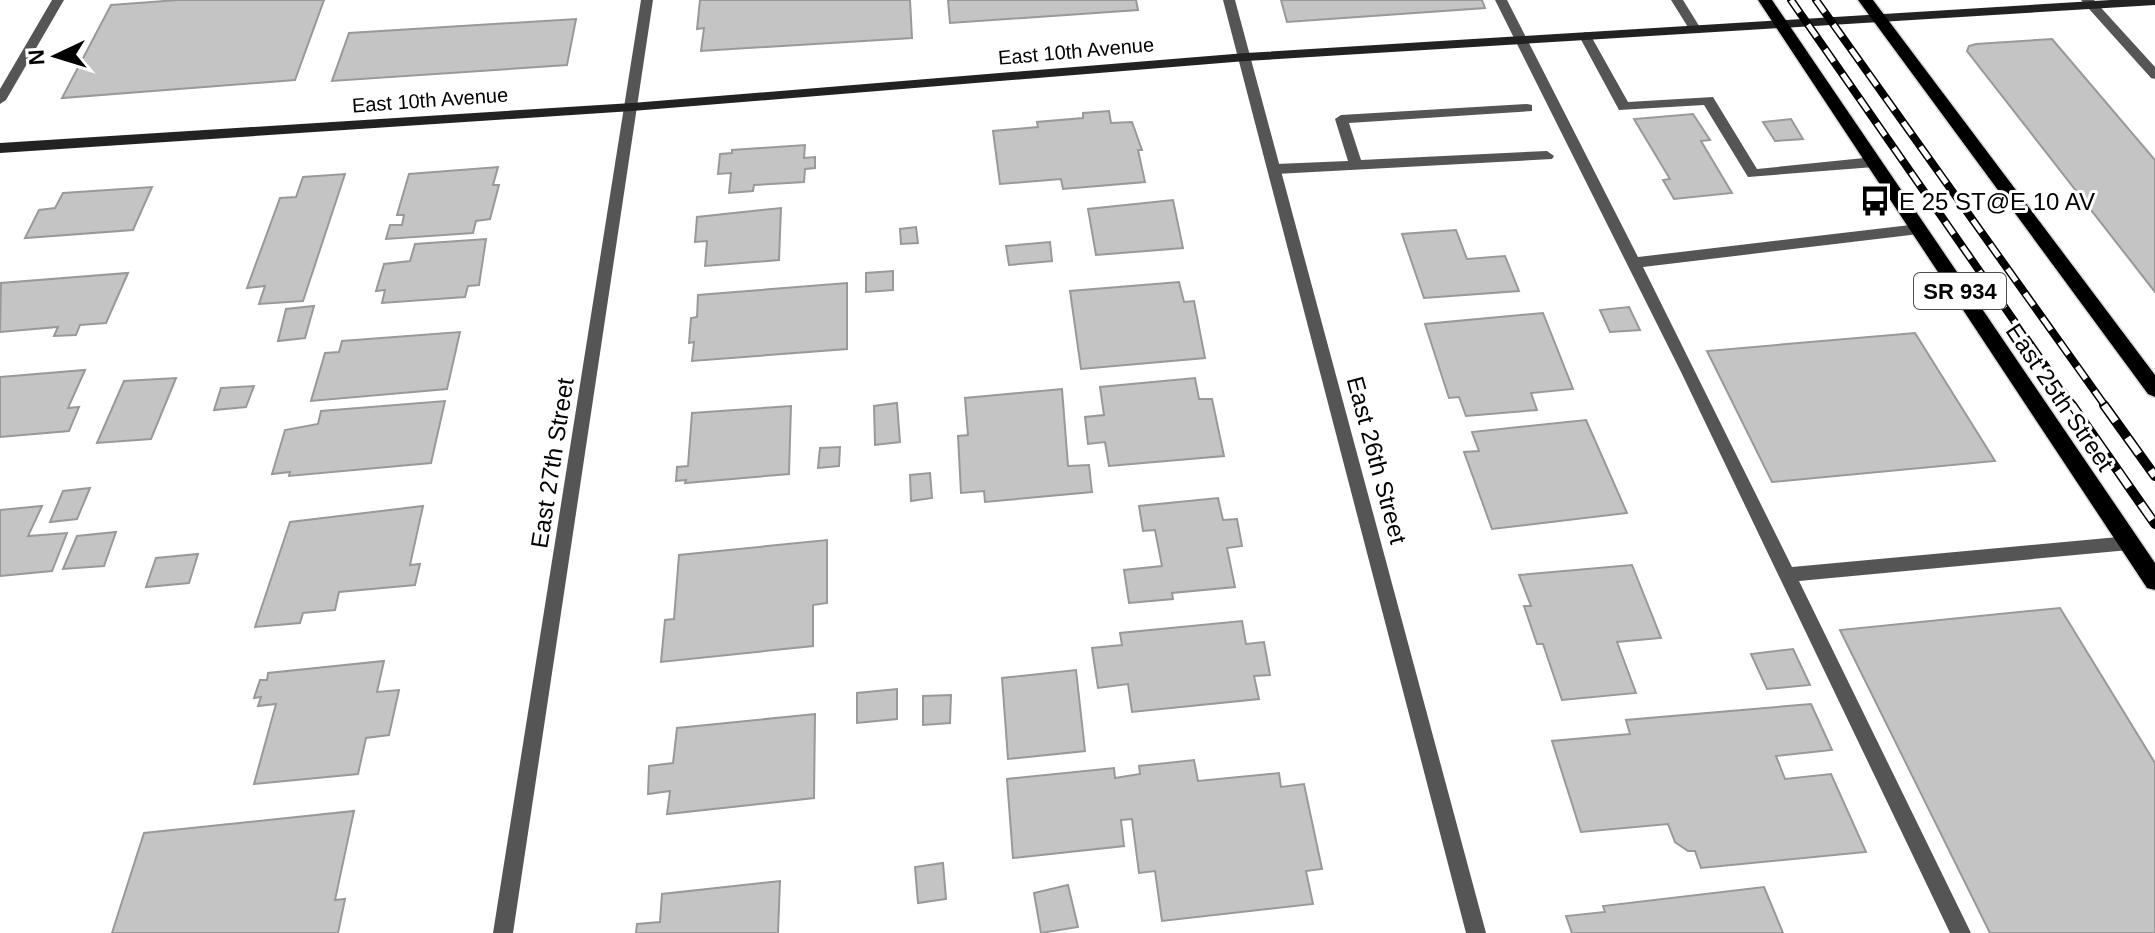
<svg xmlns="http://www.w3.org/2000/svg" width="2155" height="933" font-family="Helvetica,sans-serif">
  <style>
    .building { fill: #c4c4c4; stroke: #999; stroke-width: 2 }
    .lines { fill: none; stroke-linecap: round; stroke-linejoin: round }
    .primary-casing { stroke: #dbdbdb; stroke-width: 3 }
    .lane { fill: #555; fill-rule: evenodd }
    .street { fill: #555; fill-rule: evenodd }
    .secondary { fill: #222; fill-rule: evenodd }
    .primary { fill: #000; fill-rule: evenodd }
    .rail-far1-casing { stroke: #000; stroke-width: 8 }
    .rail-casing { stroke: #000; stroke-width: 10 }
    .rail-far1 { stroke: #fff; stroke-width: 5; stroke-dasharray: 15; stroke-linecap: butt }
    .rail { stroke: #fff; stroke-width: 7; stroke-dasharray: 20; stroke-linecap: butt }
    .labels { text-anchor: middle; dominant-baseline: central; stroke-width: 6; stroke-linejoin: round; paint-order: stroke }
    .far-street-label { font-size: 20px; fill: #000; stroke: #fff }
    .shield { fill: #fff; stroke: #4c4c4c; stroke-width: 2 }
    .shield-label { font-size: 22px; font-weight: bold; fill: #000 }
    .poi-label { font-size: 24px; fill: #000; stroke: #fff; text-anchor: start }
    .street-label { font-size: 24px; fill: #000; stroke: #fff }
  </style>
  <rect width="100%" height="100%" fill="#fff"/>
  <g class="building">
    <polygon points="178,0 324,0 295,80 62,98 111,5"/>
    <polygon points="700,0 910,0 912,38 701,51 704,28 697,29"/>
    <polygon points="948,0 1136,0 1138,10 950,23"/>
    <polygon points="1281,0 1482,0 1485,8 1287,22"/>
    <polygon points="576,19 567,65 332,81 349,33"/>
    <polygon points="2052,39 2155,160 2155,292 1967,51 1969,46 1976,44"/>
    <polygon points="1109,111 1111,123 1132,122 1142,150 1138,150 1145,182 1063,189 1061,179 1000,184 993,131 1038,127 1037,122 1083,118 1083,113"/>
    <polygon points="1693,114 1710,140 1701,141 1732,193 1674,199 1663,180 1670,179 1634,119"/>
    <polygon points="1791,119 1803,139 1775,141 1763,122"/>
    <polygon points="805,145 804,158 815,157 815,168 805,169 804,182 754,185 753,191 729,193 731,173 718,174 720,154 732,153 732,150"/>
    <polygon points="498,167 493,185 499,185 490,219 476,221 473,233 386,239 390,225 402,225 404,215 397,215 409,174"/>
    <polygon points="345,174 303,301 259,304 265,286 247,288 280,198 296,197 303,177"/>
    <polygon points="152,187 133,230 25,238 39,210 55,208 63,193"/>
    <polygon points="1173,200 1183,248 1096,255 1088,209"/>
    <polygon points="781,208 779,260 705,266 707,241 695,242 697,217"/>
    <polygon points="916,227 918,243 901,244 900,229"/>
    <polygon points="1456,230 1467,259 1505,256 1519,291 1424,298 1402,234"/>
    <polygon points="486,239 479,285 468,286 465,297 382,303 385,290 376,291 384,264 410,261 415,244"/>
    <polygon points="1050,242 1052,261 1009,265 1006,246"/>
    <polygon points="893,271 893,290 866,292 866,273"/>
    <polygon points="128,273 106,323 80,325 76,335 54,336 58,327 0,332 1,283"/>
    <polygon points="1179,282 1184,302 1194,301 1205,358 1081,369 1070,291"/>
    <polygon points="847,283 847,349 692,361 694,342 689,343 691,318 697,317 698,295"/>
    <polygon points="314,306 305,338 278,341 286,309"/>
    <polygon points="1629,307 1640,330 1610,332 1600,310"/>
    <polygon points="1543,313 1573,389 1531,393 1537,410 1466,416 1459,397 1449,398 1425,324"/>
    <polygon points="460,332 447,389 311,401 325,353 339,352 342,341"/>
    <polygon points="1915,333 1995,461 1772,482 1707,351"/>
    <polygon points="85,370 68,408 79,407 69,431 0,437 0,377"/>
    <polygon points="176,378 151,439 97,443 124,381"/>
    <polygon points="1195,378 1199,399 1212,399 1224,456 1109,466 1105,442 1088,444 1085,417 1104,415 1100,387"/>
    <polygon points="254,386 246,407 214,410 221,388"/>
    <polygon points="1062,389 1068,466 1089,465 1092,492 985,502 984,491 961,493 958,436 968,435 965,398"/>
    <polygon points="445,401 431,463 289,476 290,472 272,474 285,430 318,424 321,411"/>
    <polygon points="897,403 900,442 875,445 874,406"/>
    <polygon points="791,406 789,474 685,483 686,480 676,481 677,467 688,466 692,413"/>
    <polygon points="1586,420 1627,513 1492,529 1464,452 1479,451 1472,432"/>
    <polygon points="840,447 839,466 818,468 820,448"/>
    <polygon points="930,473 932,498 911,501 910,475"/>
    <polygon points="90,488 77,519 50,522 63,491"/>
    <polygon points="1218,498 1223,520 1237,519 1242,546 1227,548 1235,587 1172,593 1173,599 1129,603 1124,570 1162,566 1155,530 1143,531 1139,506"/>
    <polygon points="42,506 28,536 67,533 52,571 0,576 0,510"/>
    <polygon points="423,506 410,565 420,564 415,585 339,592 335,610 303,613 300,623 255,627 290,522"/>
    <polygon points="116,532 104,566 63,569 77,536"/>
    <polygon points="827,540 827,603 813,605 813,646 661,662 665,620 674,619 679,555"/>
    <polygon points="198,554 189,583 146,587 156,558"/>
    <polygon points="1632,565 1661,638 1617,642 1636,693 1562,700 1543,644 1537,644 1524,606 1531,606 1519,575"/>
    <polygon points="2060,608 2155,763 2155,933 1990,933 1840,630"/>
    <polygon points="1242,621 1246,644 1264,642 1270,675 1254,676 1259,699 1132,712 1128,684 1098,688 1092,648 1122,645 1120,633"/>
    <polygon points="1793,649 1810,685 1767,689 1751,654"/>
    <polygon points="384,661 377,692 399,690 389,735 366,738 358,774 254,784 276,704 258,706 261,697 254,698 260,680 267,680 268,673"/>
    <polygon points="1076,670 1085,751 1008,759 1002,678"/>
    <polygon points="897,689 897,719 857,723 857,693"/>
    <polygon points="951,695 950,723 923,725 923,696"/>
    <polygon points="1811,704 1832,750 1776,756 1785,779 1831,774 1866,852 1701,868 1695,851 1688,851 1675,842 1668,824 1581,832 1552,741 1630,734 1626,720"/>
    <polygon points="815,714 814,798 667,814 670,791 648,794 649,766 673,763 677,728"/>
    <polygon points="1194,760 1198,781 1279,773 1281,787 1304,784 1322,869 1306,871 1313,904 1162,921 1155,871 1139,873 1132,819 1121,820 1124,846 1013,858 1007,779 1114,768 1115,778 1140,774 1139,766"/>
    <polygon points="354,811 335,900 345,899 338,933 112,933 144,833"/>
    <polygon points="943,863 946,899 918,903 915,867"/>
    <polygon points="780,881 778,933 636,933 637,924 660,922 662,894"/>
    <polygon points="1068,885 1078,927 1041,933 1034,893"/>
    <polygon points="1764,887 1783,933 1572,933 1566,916 1605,912 1603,906"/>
  </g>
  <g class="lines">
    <g class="primary-casing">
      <g id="primary">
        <polygon points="1758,0 1772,0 2155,563 2155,590 2147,588"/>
        <polygon points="1858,0 1873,0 2155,375 2155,397 2148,394"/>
      </g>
    </g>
    <g class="lane">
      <polygon points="1495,0 1507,0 1638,257 1919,224 1926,229 1919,234 1643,267 1792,567 2129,536 2135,538 2137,543 2135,548 2129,550 1799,581 1971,933 1950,933 1681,372"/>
      <polygon points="1671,0 1683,0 1701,29 1699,32 1691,32"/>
      <polygon points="2081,0 2094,0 2155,67 2155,79 2151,78"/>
      <polygon points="1585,32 1591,36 1628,102 1713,97 1757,169 1874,157 1881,162 1874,167 1748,177 1704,105 1619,110 1579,36"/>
      <polygon points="1527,104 1532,105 1532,111 1349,123 1361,160 1547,151 1554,156 1552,159 1276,174 1269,169 1276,164 1348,161 1335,119 1341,115"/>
    </g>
    <g class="street">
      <polygon points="52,0 64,0 6,100 0,104 0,89"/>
      <polygon points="641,0 653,0 513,933 493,933"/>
      <polygon points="1223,0 1235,0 1486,933 1466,933"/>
    </g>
    <polygon class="secondary" points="2111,0 2155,0 2155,5 1246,61 632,111 0,153 0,143 632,103 1246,53"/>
    <use href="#primary" class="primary"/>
    <g class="rail-far1-casing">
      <g id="rail-far1">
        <polyline points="1791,0 2074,407"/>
        <polyline points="1816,0 2106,407"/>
      </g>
    </g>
    <g class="rail-casing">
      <g id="rail">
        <polyline points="2072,405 2155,524"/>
        <polyline points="2104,405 2155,476"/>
      </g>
    </g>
    <use href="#rail-far1" class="rail-far1"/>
    <use href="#rail" class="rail"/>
  </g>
  <defs>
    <g id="bus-bare" transform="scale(2.4)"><path d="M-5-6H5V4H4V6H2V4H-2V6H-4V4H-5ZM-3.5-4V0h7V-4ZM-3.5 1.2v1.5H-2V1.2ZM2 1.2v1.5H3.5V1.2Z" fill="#000" stroke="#fff" stroke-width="2.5" paint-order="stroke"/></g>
  </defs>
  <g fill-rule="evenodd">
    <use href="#bus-bare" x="1875" y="201"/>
  </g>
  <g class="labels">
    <g class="far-street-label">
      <text transform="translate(1076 51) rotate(-5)">East 10th Avenue</text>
      <text transform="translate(430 100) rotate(-4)">East 10th Avenue</text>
    </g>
    <rect class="shield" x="1914" y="273" width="92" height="36" rx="6"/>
    <g class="shield-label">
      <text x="1960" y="291">SR 934</text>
    </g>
    <g class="poi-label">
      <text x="1899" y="201">E 25 ST@E 10 AV</text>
    </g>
    <g class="street-label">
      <text transform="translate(2060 397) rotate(56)">East 25th Street</text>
      <text transform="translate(1377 460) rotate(75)">East 26th Street</text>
      <text transform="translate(552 463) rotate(-81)">East 27th Street</text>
    </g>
  </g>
  <g transform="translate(56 56) rotate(266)" stroke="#ffffff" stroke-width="6" paint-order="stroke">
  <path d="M0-6L14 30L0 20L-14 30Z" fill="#000000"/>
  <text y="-12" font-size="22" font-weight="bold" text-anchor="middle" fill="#000000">N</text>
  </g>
</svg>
